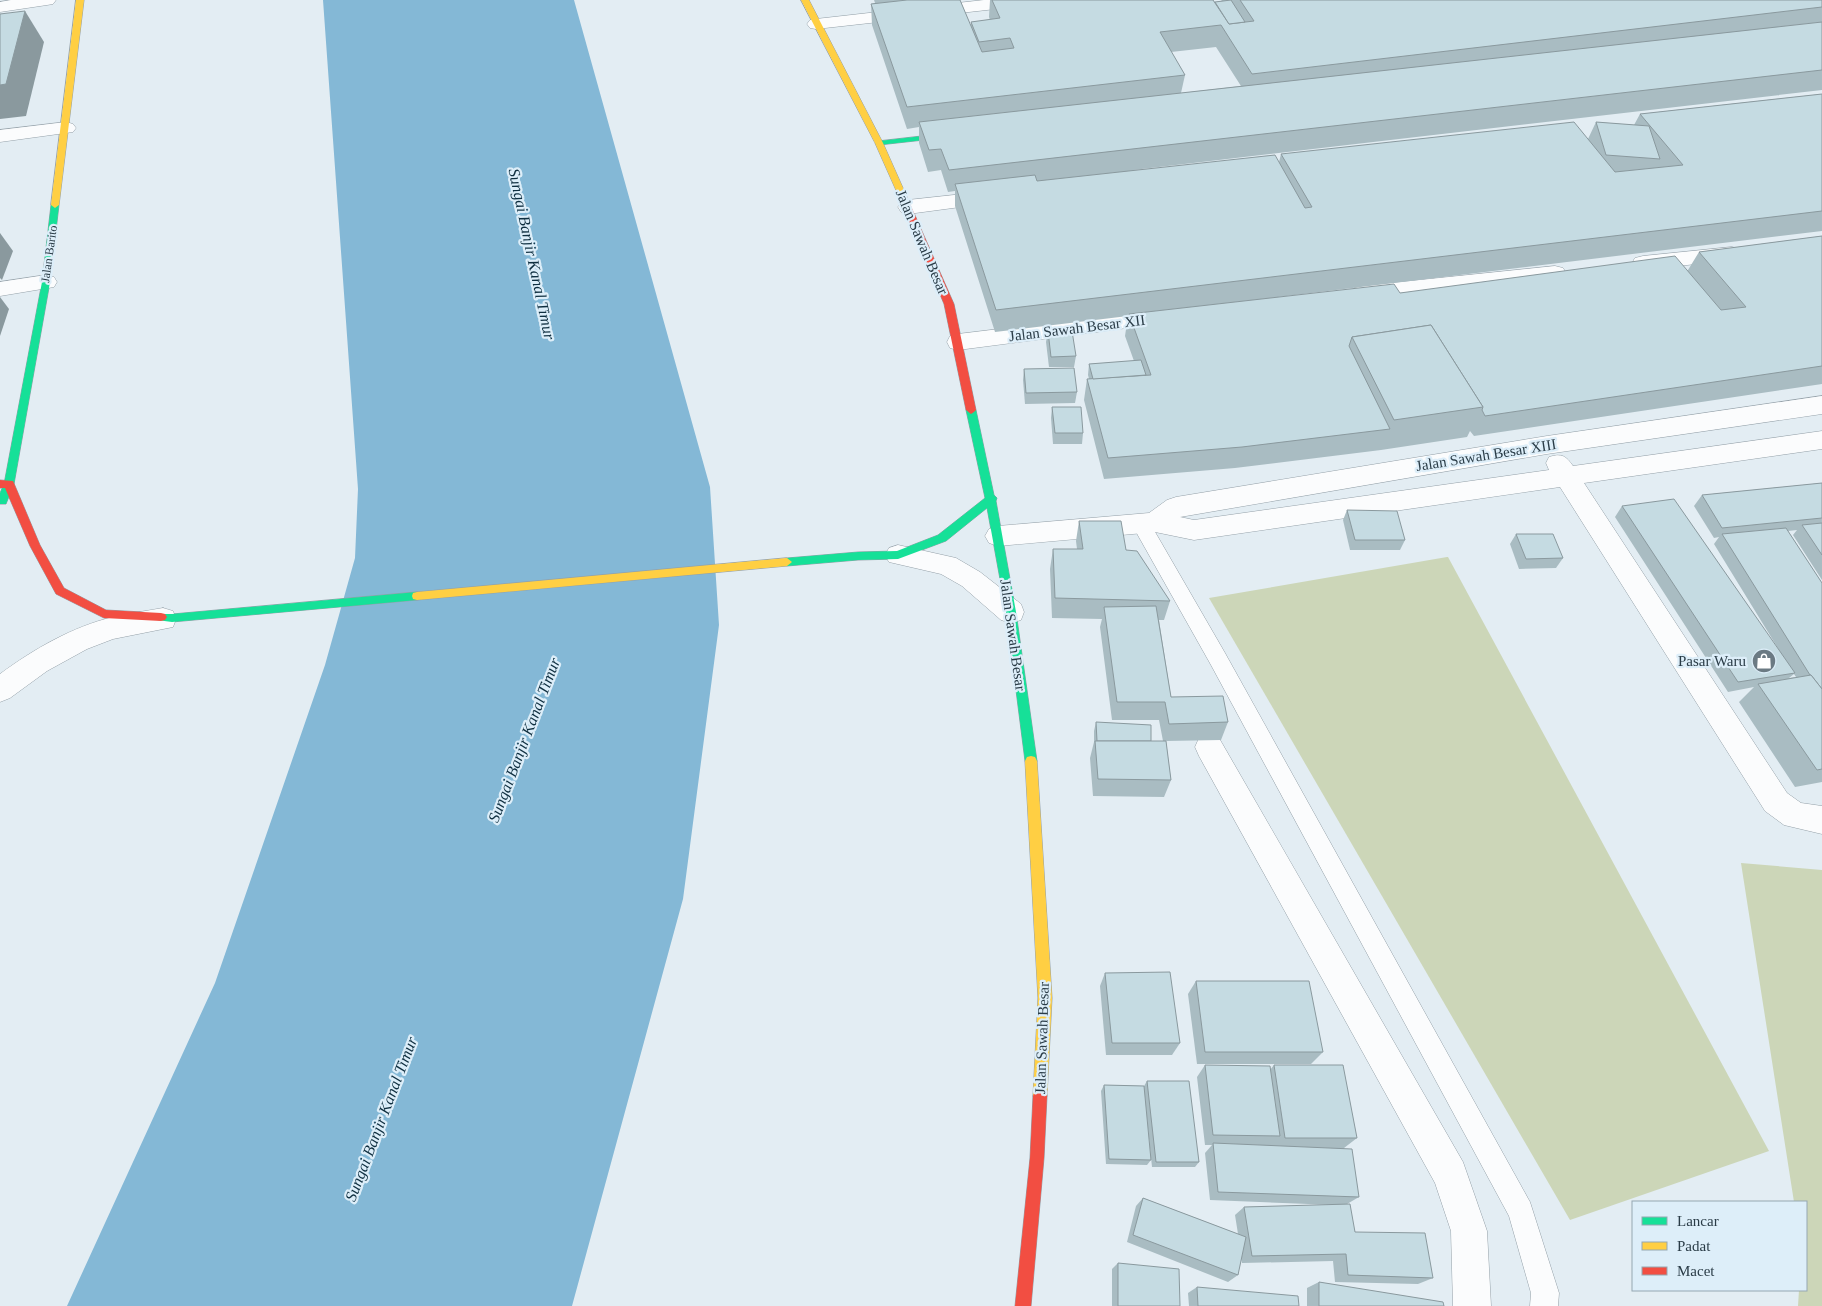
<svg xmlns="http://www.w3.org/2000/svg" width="1822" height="1306" font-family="Georgia,serif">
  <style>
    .green { fill: #ccd6b8 }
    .water { fill: #84b8d6 }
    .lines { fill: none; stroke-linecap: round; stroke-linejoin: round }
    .lane-casing { stroke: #94a0a8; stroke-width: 1 }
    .street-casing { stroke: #94a0a8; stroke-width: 1 }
    .fast-casing { stroke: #94a0a8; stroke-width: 1 }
    .slow-casing { stroke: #94a0a8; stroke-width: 1 }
    .jam-casing { stroke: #94a0a8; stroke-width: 1 }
    .lane { fill: #fbfcfd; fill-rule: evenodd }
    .street { fill: #fbfcfd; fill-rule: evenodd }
    .fast { fill: #16e098; fill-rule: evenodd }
    .slow { fill: #ffcf43; fill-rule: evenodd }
    .jam { fill: #f24e42; fill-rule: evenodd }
    .wall { fill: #a9bcc2; fill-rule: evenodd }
    .shaded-wall { fill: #8a999e }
    .building { fill: #c5dbe2; stroke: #8a999e }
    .labels { text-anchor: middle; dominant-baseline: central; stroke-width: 4.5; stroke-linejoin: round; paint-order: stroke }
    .far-street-label { font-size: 12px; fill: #2a3c47; stroke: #ddeef9 }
    .street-label { font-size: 15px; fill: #2a3c47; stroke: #ddeef9 }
    .poi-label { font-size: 15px; fill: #2a3c47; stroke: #ddeef9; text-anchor: end }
    .water-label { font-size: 16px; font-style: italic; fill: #0f2f40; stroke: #ddeef9 }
  </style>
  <rect width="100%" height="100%" fill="#e3edf3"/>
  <g class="green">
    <polygon points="1447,557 1448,557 1769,1151 1570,1220 1209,598"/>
    <polygon points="1741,863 1822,870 1822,1306 1798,1306 1799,1290 1806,1290 1806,1202 1794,1202"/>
  </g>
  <polygon class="water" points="323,0 574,0 710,487 719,625 683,899 572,1306 67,1306 215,983 325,665 355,558 358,489"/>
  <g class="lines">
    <g class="lane-casing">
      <polygon id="lane" points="1140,516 1147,518 1225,653 1530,1202 1559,1293 1558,1306 1530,1306 1531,1293 1509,1216 1211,665 1131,523 1133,518"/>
    </g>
    <g class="street-casing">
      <g id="street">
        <polygon points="11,0 56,0 53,4 47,5 0,12 0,2"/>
        <polygon points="984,0 1041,0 1038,4 1032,5 816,29 810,28 807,24 810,20 816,19"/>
        <polygon points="66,122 73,124 76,128 73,132 0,142 0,130"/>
        <polygon points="991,191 998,192 1001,197 998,202 908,214 901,212 898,207 901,202 908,200"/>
        <polygon points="1732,247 1740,249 1743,254 1740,259 1643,270 1635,268 1632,263 1635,258 1643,256"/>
        <polygon points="1555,266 1563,268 1566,273 1563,278 1362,300 1354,298 1351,293 1354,288 1362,286"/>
        <polygon points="46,275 54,277 57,282 54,287 0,296 0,282"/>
        <polygon points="1165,309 1173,312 1176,317 1173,322 958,350 950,348 947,342 950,336 958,334"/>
        <path d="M1822 396V414L1547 454 1180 517 1194 520 1549 470 1546 463 1549 457C1562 453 1566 456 1573 466L1822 431V449L1584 483 1787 793 1801 803 1822 806V834L1784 825 1765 811 1560 487 1194 540 1155 532 998 546 989 543 985 536 989 529 998 526 1149 513 1167 500 1176 497 1547 436Z"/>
        <polygon points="898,545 956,558 980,572 1021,604 1024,612 1021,620 1011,623 1001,620 962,586 941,574 889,562 885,555 889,548"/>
        <path d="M163 608 173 611 176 619 173 627 113 639 87 649 47 671 10 698 0 702V674C34 649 72 627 113 617 130 613 147 611 163 608Z"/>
        <polygon points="1209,734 1219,738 1463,1162 1487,1231 1491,1306 1453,1306 1451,1231 1435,1183 1199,756 1195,747 1199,738"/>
      </g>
    </g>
    <g class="fast-casing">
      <g id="fast">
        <polygon points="957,132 960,132 960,136 879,145 875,143 879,141"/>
        <polygon points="55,202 59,205 50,282 14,484 6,504 0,504 0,493 4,484 42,282 51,205"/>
        <polygon points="971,406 976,410 994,495 997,498 996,501 1016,612 1037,761 1035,765 1031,766 1027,765 1025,761 1006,612 987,508 946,541 898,559 858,560 787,566 782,562 787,558 858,552 897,551 938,535 985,498 966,410"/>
        <polygon points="417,592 421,593 422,596 421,599 417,600 172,622 157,620 155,617 157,614 172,614"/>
      </g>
    </g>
    <g class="slow-casing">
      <g id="slow">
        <polygon points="76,0 84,0 59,205 55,208 51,205"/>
        <polygon points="801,0 809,0 883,143 907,197 906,199 900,199 899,197 875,143"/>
        <polygon points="787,558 792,562 787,566 417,600 413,599 412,596 413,593 417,592"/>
        <polygon points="1031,756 1035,757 1037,761 1052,998 1047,1096 1045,1101 1040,1103 1035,1101 1033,1096 1038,998 1025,761 1027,757"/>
      </g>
    </g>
    <g class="jam-casing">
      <g id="jam">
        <polygon points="903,194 907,197 954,304 976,410 974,412 971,414 966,410 944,304 899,197"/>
        <polygon points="0,480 13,481 40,545 64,588 106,610 161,613 165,614 167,617 165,620 161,621 104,618 56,594 30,546 5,488 0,488"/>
        <polygon points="1040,1089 1045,1091 1047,1096 1044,1158 1031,1306 1015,1306 1030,1158 1033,1096 1035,1091"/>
      </g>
    </g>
    <use href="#lane" class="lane"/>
    <use href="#street" class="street"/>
    <use href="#fast" class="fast"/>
    <use href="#slow" class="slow"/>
    <use href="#jam" class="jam"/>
  </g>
  <g class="wall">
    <path d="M874 0H964H960L971 26V22L990 20 989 17 990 0H1213L1215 2 1222 1 1221 0H1822V90L1133 170 1279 162 1281 154 1588 139 1596 122 1634 125 1640 114 1822 94V231L1278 297 1400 293 1688 270 1699 252 1822 236V384L1474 436 1470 431 1467 437 1381 450 1235 468 1104 479 1084 400 1087 379H1089L1088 375 1089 364 1134 361 1125 336 1128 316 995 332 955 206V191L948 192 941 170 928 172 919 143V127L907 129 872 25 871 4 875 3ZM1216 47 1241 86 1181 93 1185 75 1171 52Z"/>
    <polygon points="1048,331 1076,356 1074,367 1049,367 1046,342"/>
    <polygon points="1024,369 1077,392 1075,403 1025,404 1023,380"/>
    <polygon points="1052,407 1083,433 1082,444 1053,444 1051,418"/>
    <path d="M1822 483V580L1793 535 1797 530 1788 531 1822 583V782L1795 787 1739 702 1754 687 1728 692 1615 517 1622 506 1779 650 1714 544 1719 537 1714 538 1694 506 1702 495ZM1794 674 1796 677 1789 678Z"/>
    <polygon points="1347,510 1405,540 1400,550 1350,550 1343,520"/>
    <polygon points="1079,521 1126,550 1170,601 1164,620 1159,620 1171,697 1228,722 1221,740 1166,741 1171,780 1164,797 1093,796 1090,758 1094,742 1094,731 1096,722 1151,741 1163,741 1159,720 1112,720 1100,627 1102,619 1052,618 1050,569 1053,549 1077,549 1076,541"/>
    <polygon points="1516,534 1563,558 1556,568 1519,569 1510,544"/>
    <polygon points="1105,973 1180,1043 1172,1055 1106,1055 1100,986"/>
    <polygon points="1196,981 1323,1052 1311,1064 1197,1064 1188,994"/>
    <polygon points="1205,1065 1270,1070 1274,1065 1357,1138 1344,1148 1359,1197 1347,1204 1355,1232 1433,1278 1418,1284 1335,1282 1333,1261 1242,1263 1241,1257 1238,1275 1228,1282 1127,1242 1136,1206 1143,1198 1238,1234 1235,1215 1244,1207 1334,1205 1210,1200 1205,1153 1212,1145 1205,1145 1197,1077"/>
    <polygon points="1147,1081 1199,1162 1195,1167 1152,1167 1145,1100 1151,1160 1147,1165 1106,1164 1101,1091 1104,1085 1144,1086"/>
    <polygon points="1118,1263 1180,1306 1112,1306 1112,1269"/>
    <polygon points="1319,1282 1444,1306 1307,1306 1307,1288"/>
    <polygon points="1197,1287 1299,1306 1189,1306 1188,1293"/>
  </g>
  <g class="shaded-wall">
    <polygon points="25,11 44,42 26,116 0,119 0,85"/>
    <polygon points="0,233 13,251 2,280 0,278"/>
    <polygon points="0,297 9,309 0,336"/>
  </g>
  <g class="building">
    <polygon points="907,0 960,0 982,52 1014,48 1010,38 979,42 971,22 1000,18 992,0 1213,0 1229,24 1254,21 1240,0 1822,0 1822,7 1252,74 1221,25 1160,32 1185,75 907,107 871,4"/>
    <polygon points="1231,0 1245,22 1229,24 1215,2"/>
    <polygon points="25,11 6,84 0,85 0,14"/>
    <polygon points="1822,22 1822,70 949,170 941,149 929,150 919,122"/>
    <polygon points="1822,94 1822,211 996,310 955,184 1035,175 1037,181 1275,155 1305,208 1312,207 1281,154 1574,122 1615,172 1683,165 1640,114"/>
    <polygon points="1596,122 1649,126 1660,159 1606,155"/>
    <polygon points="1822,236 1822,366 1485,416 1482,410 1483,407 1431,325 1352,337 1349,346 1390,429 1242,447 1108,458 1087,379 1151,375 1129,314 1394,284 1400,293 1675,256 1721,310 1746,307 1699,252"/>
    <polygon points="1431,325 1483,407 1394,420 1352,337"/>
    <polygon points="1048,331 1072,331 1076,356 1051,357"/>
    <polygon points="1141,360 1146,375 1093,379 1089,364"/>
    <polygon points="1074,368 1077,392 1026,393 1024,369"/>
    <polygon points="1052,407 1081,407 1083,433 1055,433"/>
    <polygon points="1822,483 1822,518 1722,528 1702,495"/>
    <polygon points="1674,499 1795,673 1738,682 1622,506"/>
    <polygon points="1347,510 1397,511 1405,540 1355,540"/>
    <polygon points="1079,521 1121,521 1126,550 1137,551 1170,601 1055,598 1053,549 1083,549"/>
    <polygon points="1822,523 1822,555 1802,525"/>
    <polygon points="1786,528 1822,583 1822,689 1811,675 1810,675 1722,534"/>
    <polygon points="1516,534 1553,534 1563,558 1526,559"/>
    <polygon points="1156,606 1171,697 1223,696 1228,722 1169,724 1165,702 1117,702 1104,607"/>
    <polygon points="1811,675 1822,689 1822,769 1817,770 1758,684"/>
    <polygon points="1096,722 1151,725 1151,741 1097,741"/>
    <polygon points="1095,741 1166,741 1171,780 1098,779"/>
    <polygon points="1170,972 1180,1043 1112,1043 1105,973"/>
    <polygon points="1196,981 1309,981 1323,1052 1205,1052"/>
    <polygon points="1205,1065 1270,1066 1280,1136 1213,1135"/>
    <polygon points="1274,1065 1343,1065 1357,1138 1285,1138"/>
    <polygon points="1147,1081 1189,1081 1199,1162 1156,1162"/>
    <polygon points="1104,1085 1144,1086 1151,1160 1109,1159"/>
    <polygon points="1213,1143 1352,1149 1359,1197 1218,1192"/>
    <polygon points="1143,1198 1246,1237 1238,1275 1133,1235"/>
    <polygon points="1350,1204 1355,1232 1425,1233 1433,1278 1348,1275 1346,1254 1252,1256 1244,1207"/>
    <polygon points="1118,1263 1179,1269 1180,1306 1118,1306"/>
    <polygon points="1319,1282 1443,1302 1444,1306 1319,1306"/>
    <polygon points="1197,1287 1298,1296 1299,1306 1198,1306"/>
  </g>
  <defs>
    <g id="shop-disc" transform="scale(1.25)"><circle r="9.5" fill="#6b7a83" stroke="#ddeef9"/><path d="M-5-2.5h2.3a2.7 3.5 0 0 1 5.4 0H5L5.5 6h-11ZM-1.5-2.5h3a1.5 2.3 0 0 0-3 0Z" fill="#fff"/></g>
  </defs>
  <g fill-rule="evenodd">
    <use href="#shop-disc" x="1764" y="661"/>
  </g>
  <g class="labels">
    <g class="far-street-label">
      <text transform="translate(49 254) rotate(-82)">Jalan Barito</text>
    </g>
    <g class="street-label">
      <text transform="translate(922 242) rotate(67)">Jalan Sawah Besar</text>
      <text transform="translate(1077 328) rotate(-7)">Jalan Sawah Besar XII</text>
      <text transform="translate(1486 455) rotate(-9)">Jalan Sawah Besar XIII</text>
      <text transform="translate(1013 635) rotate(82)">Jalan Sawah Besar</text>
      <text transform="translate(1042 1038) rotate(-88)">Jalan Sawah Besar</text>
    </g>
    <g class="poi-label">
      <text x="1746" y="661">Pasar Waru</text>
    </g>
    <g class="water-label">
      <text transform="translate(532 254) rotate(78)">Sungai Banjir Kanal Timur</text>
      <text transform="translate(524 740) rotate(-69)">Sungai Banjir Kanal Timur</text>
      <text transform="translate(381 1119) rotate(-69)">Sungai Banjir Kanal Timur</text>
    </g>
  </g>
  <rect x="1632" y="1201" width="175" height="90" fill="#ddeef9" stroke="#95a7b2"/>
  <rect x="1642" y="1217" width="25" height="8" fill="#16e098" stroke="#95a7b2"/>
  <text x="1677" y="1226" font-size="15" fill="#2a3c47">Lancar</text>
  <rect x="1642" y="1242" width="25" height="8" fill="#ffcf43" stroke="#95a7b2"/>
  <text x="1677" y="1251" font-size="15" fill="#2a3c47">Padat</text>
  <rect x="1642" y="1267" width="25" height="8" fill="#f24e42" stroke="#95a7b2"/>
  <text x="1677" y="1276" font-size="15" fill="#2a3c47">Macet</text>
</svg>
